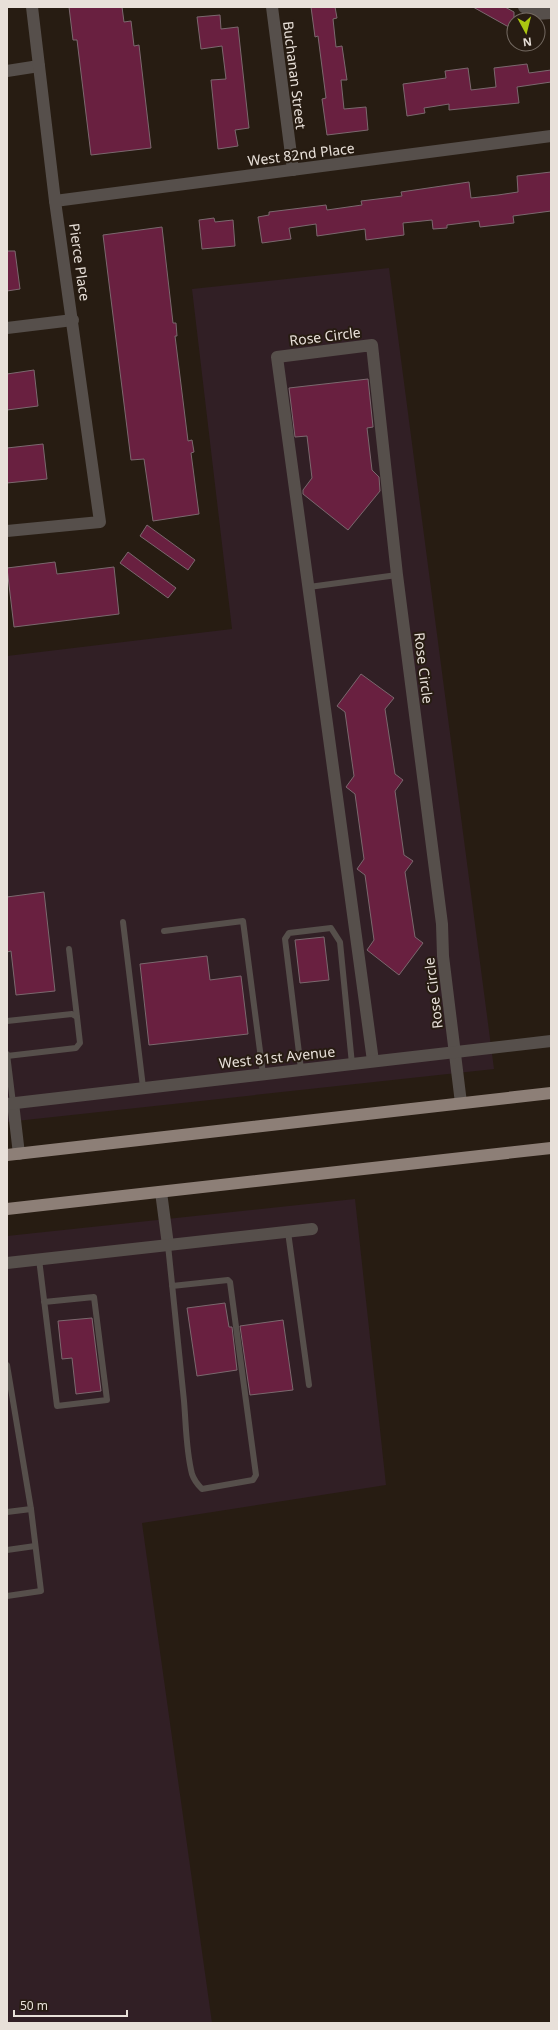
<svg xmlns="http://www.w3.org/2000/svg" width="558" height="2030" font-family="'Noto Sans',sans-serif">
  <style>
    .commercial { fill: #311f25 }
    .building { fill: #692040; stroke: #7b686e }
    .lines { fill: none; stroke-linecap: round; stroke-linejoin: round }
    .lane { stroke: #564f4b; stroke-width: 6 }
    .street { stroke: #564f4b; stroke-width: 12 }
    .primary { stroke: #8d7f77; stroke-width: 12 }
    .labels { text-anchor: middle; dominant-baseline: central; stroke-width: 4; stroke-linejoin: round; paint-order: stroke }
    .street-label { font-size: 14px; fill: #e8e0d9; stroke: #271c12 }
  </style>
  <rect width="100%" height="100%" fill="#271c12"/>
  <g class="commercial">
    <polygon points="389,268 494,1069 7,1122 7,656 232,629 192,289"/>
    <polygon points="355,1199 386,1485 142,1523 212,2023 7,2023 7,1236"/>
  </g>
  <g class="building">
    <polygon points="69,7 122,7 124,22 131,21 134,46 139,45 151,148 91,155 77,40 73,40"/>
    <polygon points="311,7 335,7 337,18 333,19 336,47 342,46 347,80 341,80 344,109 366,107 368,130 327,135 322,99 326,98 318,36 315,37"/>
    <polygon points="473,7 505,7 514,12 514,30"/>
    <polygon points="220,15 221,29 238,27 249,128 235,130 238,146 218,149 211,80 226,79 222,46 201,49 197,17"/>
    <polygon points="527,64 529,73 551,70 551,82 517,87 519,103 449,110 449,104 424,108 425,113 407,116 403,84 446,78 445,71 468,68 471,90 496,87 494,68"/>
    <polygon points="551,172 551,211 513,216 514,223 480,227 479,221 447,225 447,228 433,229 432,220 403,223 404,235 366,240 365,229 317,236 316,224 289,228 291,239 262,243 258,217 269,215 269,212 326,205 327,210 362,205 361,201 402,196 401,192 469,182 471,198 498,195 518,192 517,176"/>
    <polygon points="214,218 215,222 233,220 235,246 202,249 199,220"/>
    <polygon points="162,227 173,323 176,323 177,336 175,336 188,441 192,440 194,452 191,453 199,514 153,521 144,459 131,460 103,235"/>
    <polygon points="7,251 15,251 20,289 7,291"/>
    <polygon points="34,370 38,406 7,410 7,374"/>
    <polygon points="368,379 373,427 367,428 372,470 379,477 380,491 348,530 303,494 303,490 312,478 307,436 295,437 289,388"/>
    <polygon points="43,444 47,479 7,483 7,448"/>
    <polygon points="147,525 195,560 188,570 140,536"/>
    <polygon points="128,552 176,588 168,598 120,563"/>
    <polygon points="55,562 57,574 114,567 119,614 14,627 7,568"/>
    <polygon points="361,674 394,698 385,709 395,774 403,780 395,791 404,855 413,861 405,872 415,937 423,943 399,975 367,950 374,940 365,875 357,869 364,859 355,794 346,787 354,776 345,712 337,706"/>
    <polygon points="44,892 55,991 16,995 11,951 7,952 7,897"/>
    <polygon points="324,937 329,980 300,983 295,940"/>
    <polygon points="207,956 210,980 241,976 248,1034 149,1045 140,964"/>
    <polygon points="225,1303 229,1327 232,1327 237,1370 197,1376 187,1308"/>
    <polygon points="92,1318 101,1391 76,1394 72,1358 62,1359 58,1321"/>
    <polygon points="283,1320 293,1390 250,1395 240,1326"/>
  </g>
  <g class="lines">
    <g class="lane">
      <polyline points="309,587 397,575"/>
      <polyline points="123,922 143,1087"/>
      <polyline points="164,931 243,921 263,1074"/>
      <polyline points="69,949 77,1017"/>
      <polyline points="7,1021 72,1014 77,1017 80,1043 76,1048 7,1056"/>
      <polyline points="7,1054 13,1103"/>
      <polyline points="301,1069 285,939 289,933 331,928 340,942 352,1064"/>
      <polyline points="288,1232 309,1385"/>
      <path d="M168 1245C173 1297 179 1349 184 1401 186 1424 186 1451 192 1474 194 1480 197 1484 202 1489L253 1480 256 1475 230 1282 228 1280 172 1286"/>
      <polyline points="39,1259 57,1406 107,1400 94,1297 44,1302"/>
      <polyline points="7,1365 31,1509 7,1512"/>
      <polyline points="7,1550 35,1546"/>
      <polyline points="7,1596 41,1591 31,1509"/>
    </g>
    <g class="street">
      <polyline points="272,7 293,170"/>
      <polyline points="524,7 536,14 551,13"/>
      <polyline points="7,71 39,66"/>
      <polyline points="55,201 551,136"/>
      <polyline points="7,328 73,320"/>
      <polyline points="7,531 100,522 55,201 32,7"/>
      <polyline points="373,1061 277,357 372,345 397,575 442,924 443,956 461,1103"/>
      <polyline points="13,1103 19,1154"/>
      <polyline points="7,1104 551,1041"/>
      <polyline points="161,1192 168,1245"/>
      <polyline points="7,1263 312,1229"/>
    </g>
    <g class="primary">
      <polyline points="7,1155 551,1093"/>
      <polyline points="7,1209 551,1148"/>
    </g>
  </g>
  <g class="labels">
    <g class="street-label">
      <text transform="translate(295 75) rotate(83)">Buchanan Street</text>
      <text transform="translate(301 154) rotate(-7)">West 82nd Place</text>
      <text transform="translate(80 262) rotate(82)">Pierce Place</text>
      <text transform="translate(325 336) rotate(-7)">Rose Circle</text>
      <text transform="translate(424 668) rotate(83)">Rose Circle</text>
      <text transform="translate(433 993) rotate(-97)">Rose Circle</text>
      <text transform="translate(277 1057) rotate(-6)">West 81st Avenue</text>
    </g>
  </g>
  <rect width="558" height="2030" fill="none" stroke="#e8e0d9" stroke-width="16"/>
  <g transform="translate(526 32) rotate(173)"><circle r="19" fill="#271c12" stroke="#746a62"/>
  <path d="M0-3L7 15L0 10L-7 15Z" fill="#acc611"/>
  <text y="-6" font-size="11" font-weight="bold" text-anchor="middle" fill="#e8e0d9">N</text>
  </g>
  <path d="M14 2010v6h113v-6" fill="none" stroke="#e8e0d9" stroke-width="2"/>
  <text x="20" y="2010" font-size="12" fill="#e8e0d9" stroke="#271c12" stroke-width="3" paint-order="stroke">50 m</text>
</svg>
